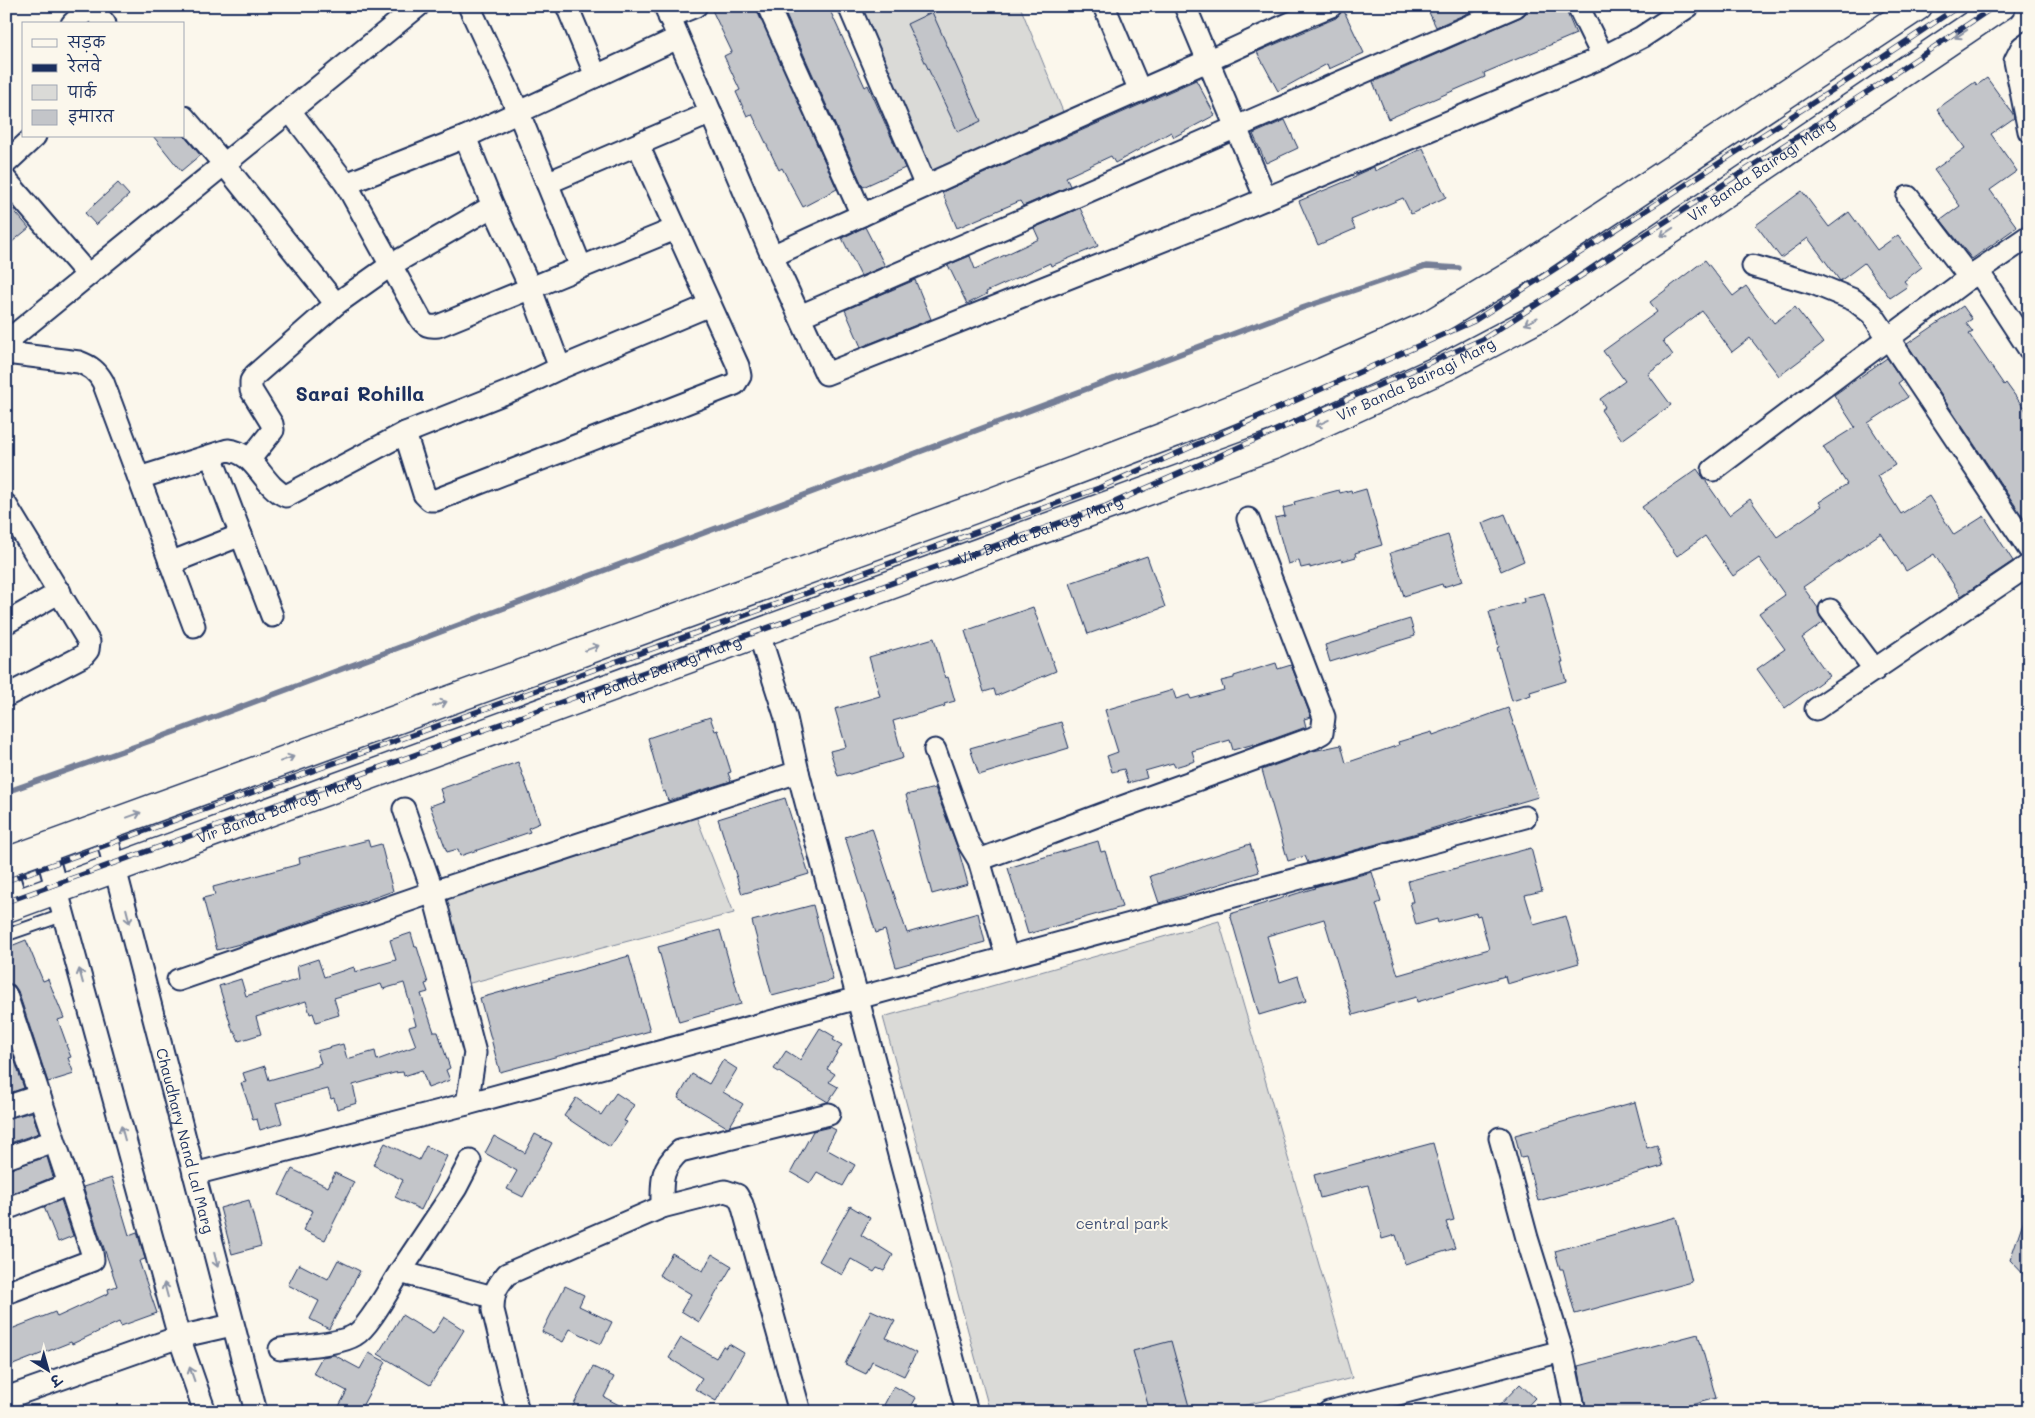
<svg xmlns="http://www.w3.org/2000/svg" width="2035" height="1418" font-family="Mali,'Playpen Sans Deva',sans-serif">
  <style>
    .green { fill: #dadad7; stroke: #7a849a }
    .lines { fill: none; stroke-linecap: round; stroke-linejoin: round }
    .stream { stroke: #747e96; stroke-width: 5.5 }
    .building { fill: #c3c5c9; stroke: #1b2f5e }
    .lane-casing { stroke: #1b2f5e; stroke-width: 15 }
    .street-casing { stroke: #1b2f5e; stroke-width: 25 }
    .secondary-casing { stroke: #1b2f5e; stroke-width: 31 }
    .lane { stroke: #fbf7ec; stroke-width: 11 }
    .street { stroke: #fbf7ec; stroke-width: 21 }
    .secondary { stroke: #fbf7ec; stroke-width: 28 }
    .rail-casing { stroke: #1b2f5e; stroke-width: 5.5 }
    .rail { stroke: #fbf7ec; stroke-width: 4; stroke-dasharray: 11; stroke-linecap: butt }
    .oneway { stroke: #8b93a5 }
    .labels { text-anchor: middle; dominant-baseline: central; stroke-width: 4; stroke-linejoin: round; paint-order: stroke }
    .street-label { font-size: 15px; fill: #1b2f5e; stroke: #fbf7ec }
    .park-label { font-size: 15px; fill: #415176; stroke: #fbf7ec }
    .district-label { font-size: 20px; font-weight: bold; fill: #1b2f5e; stroke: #fbf7ec }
  </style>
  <rect width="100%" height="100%" fill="#fbf7ec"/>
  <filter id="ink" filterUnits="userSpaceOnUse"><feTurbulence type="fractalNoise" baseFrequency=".02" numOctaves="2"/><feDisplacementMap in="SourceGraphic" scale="10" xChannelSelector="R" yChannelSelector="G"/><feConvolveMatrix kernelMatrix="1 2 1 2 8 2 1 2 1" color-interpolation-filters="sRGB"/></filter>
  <g filter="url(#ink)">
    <g class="green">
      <polygon points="856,6 1020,6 1066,119 931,180"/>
      <polygon points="696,816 734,913 459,986 443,888"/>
      <polygon points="1219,921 1352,1378 1219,1412 990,1412 883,1017"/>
    </g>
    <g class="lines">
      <polyline class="stream" points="6,792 153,740 1302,308 1426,266 1459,268"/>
    </g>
    <g class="building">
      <polygon points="721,6 756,6 837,189 803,207 782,168 779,170 752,114 747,116 736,92 740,90 724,56 732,52 712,10"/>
      <polygon points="782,6 828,6 865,87 868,85 905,168 863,187"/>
      <polygon points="1426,6 1484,6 1436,27"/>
      <polygon points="1528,6 1564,6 1576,34 1484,73 1485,77 1388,119 1373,82 1521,17 1526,13"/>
      <polygon points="1343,9 1364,53 1329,69 1327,64 1278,91 1257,52 1336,18"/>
      <polygon points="932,12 981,121 958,132 907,24"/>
      <polygon points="1987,78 2013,114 2014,118 1991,134 2017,171 1990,190 2017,227 1972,259 1941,220 1960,206 1934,170 1965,148 1937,109 1975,82 1977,85"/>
      <polygon points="1196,80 1215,115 1174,137 1171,132 1115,163 1111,156 1066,177 1070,186 1023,206 1020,201 957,228 942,192"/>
      <polygon points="1285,120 1298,148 1266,163 1253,134"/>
      <polygon points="153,136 184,136 200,155 181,171"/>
      <polygon points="1423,148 1446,197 1411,214 1403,198 1351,220 1355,229 1318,245 1299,201 1356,177 1356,175 1374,167 1375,171"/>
      <polygon points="118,183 129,195 96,225 85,213"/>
      <polygon points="1802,191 1829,227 1849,212 1877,250 1898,235 1922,267 1904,281 1908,286 1890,298 1864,263 1840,281 1808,238 1781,258 1756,225"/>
      <polygon points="6,201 29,228 6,247"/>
      <polygon points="1080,208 1098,246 1051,266 1050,263 986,292 987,294 967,304 948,265 970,256 975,269 1039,239 1034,228"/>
      <polygon points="865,227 885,266 861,276 842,238"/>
      <polygon points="1705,260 1733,296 1746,286 1774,323 1795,307 1823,343 1779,376 1750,338 1732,352 1702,311 1663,341 1673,355 1648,374 1671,405 1622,440 1601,410 1605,407 1600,399 1625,381 1603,351 1657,312 1650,302"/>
      <polygon points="915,280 931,319 861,347 845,310"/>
      <polygon points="1963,306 1972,319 1966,323 1973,332 1969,334 2004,385 2006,383 2029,415 2029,526 1907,344"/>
      <polygon points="1887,358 1902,380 1898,383 1908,397 1868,423 1895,465 1877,476 1901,514 1929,496 1954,535 1984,516 2013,561 1961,596 1934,554 1906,571 1881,533 1803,587 1818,608 1820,617 1824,622 1802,638 1829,676 1785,708 1757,669 1785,649 1759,613 1785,595 1759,558 1733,576 1705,536 1677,556 1642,507 1697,469 1729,515 1750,499 1777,537 1822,506 1819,502 1847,484 1823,447 1855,427 1834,395"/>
      <polygon points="1366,489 1382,545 1355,553 1356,557 1342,561 1341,559 1310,568 1310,566 1301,568 1299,561 1288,564 1275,518 1285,516 1283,508 1295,505 1294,502 1339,490 1340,493 1351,490 1352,493"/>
      <polygon points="1505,514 1524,561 1501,571 1482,523"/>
      <polygon points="1448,535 1463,581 1443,587 1442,584 1404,596 1390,553"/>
      <polygon points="1147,556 1165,607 1088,634 1070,583"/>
      <polygon points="1544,593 1563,662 1561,662 1566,681 1530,692 1531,695 1512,701 1497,648 1499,647 1489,612 1524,602 1523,598"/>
      <polygon points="1033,607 1056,671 996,696 994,689 984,692 965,631"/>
      <polygon points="1410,619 1415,636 1330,662 1325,645"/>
      <polygon points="934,638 945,678 948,677 955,701 944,704 945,706 893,721 903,758 850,774 849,773 838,776 830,751 846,747 835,709 880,696 869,657"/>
      <polygon points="1276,663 1278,669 1291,665 1311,717 1304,719 1306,727 1254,746 1254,744 1233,750 1230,740 1192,751 1195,761 1175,767 1173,763 1145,771 1147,778 1128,783 1124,769 1112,772 1107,756 1118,752 1105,710 1173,690 1176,699 1189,695 1191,699 1224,690 1221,681 1234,678 1234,676"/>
      <polygon points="1508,708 1538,797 1417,833 1308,863 1305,856 1288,861 1262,770 1313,751 1341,745 1346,763 1399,745 1398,742 1432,732 1433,735"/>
      <polygon points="710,717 715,731 718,730 731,772 728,773 731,781 668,801 665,791 663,792 648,738"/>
      <polygon points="1061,722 1069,748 979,775 970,748"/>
      <polygon points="518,762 540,823 528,828 530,832 460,856 458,849 447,852 430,806 444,801 440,789"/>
      <polygon points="935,788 959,852 968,884 932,894 906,795"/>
      <polygon points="785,798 809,874 742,894 718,819"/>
      <polygon points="872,828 907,933 978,913 985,942 896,967 885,930 876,933 845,837"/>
      <polygon points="368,840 370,847 381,844 393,891 255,940 217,950 203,898 215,895 213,887 300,864 299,858"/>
      <polygon points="1098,841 1101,852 1105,851 1122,907 1028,934 1008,868"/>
      <polygon points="1250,844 1259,872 1159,903 1150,876"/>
      <polygon points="1531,848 1542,891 1525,895 1534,925 1566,916 1579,963 1507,984 1505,976 1417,1002 1416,997 1353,1015 1324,919 1267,936 1280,982 1298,976 1306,1001 1259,1015 1230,914 1315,888 1314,887 1372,872 1381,902 1376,904 1398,975 1489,949 1480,915 1477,916 1476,913 1438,923 1437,919 1416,925 1410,902 1413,902 1408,881"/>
      <polygon points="813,905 833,980 772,996 752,921"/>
      <polygon points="720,930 741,1004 679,1022 658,947"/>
      <polygon points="411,933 415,947 417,947 428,983 425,984 428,992 421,994 434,1032 438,1032 450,1068 446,1070 450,1080 428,1088 422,1070 404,1076 403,1072 394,1073 353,1085 357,1103 337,1109 334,1098 331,1099 328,1089 276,1103 282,1123 260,1130 257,1119 253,1120 247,1100 241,1083 246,1082 243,1073 265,1066 269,1080 318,1066 318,1064 321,1063 317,1051 343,1044 347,1059 375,1051 377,1060 416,1046 409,1027 416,1025 404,983 383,989 381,984 334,998 339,1015 316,1022 313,1013 310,1014 306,1001 256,1017 261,1034 239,1041 235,1032 233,1032 219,986 241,979 246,996 299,979 297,966 318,959 324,977 354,967 355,972 396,960 390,940"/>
      <polygon points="26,940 43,981 48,979 64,1018 58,1020 67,1045 66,1045 71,1057 68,1058 74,1074 48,1082 18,991 14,985 6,983 6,948"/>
      <polygon points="629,956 650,1031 500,1072 480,998"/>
      <polygon points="820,1028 835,1037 833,1040 842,1045 827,1069 835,1074 829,1082 838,1087 828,1102 774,1069 786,1051 800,1060"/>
      <polygon points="6,1035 24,1088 6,1094"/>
      <polygon points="723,1060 737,1069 723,1092 743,1104 730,1126 727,1127 678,1098 692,1074 709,1084"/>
      <polygon points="616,1093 634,1105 624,1121 627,1122 610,1147 564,1116 576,1098 601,1115"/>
      <polygon points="1635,1102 1647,1148 1657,1145 1663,1166 1538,1201 1526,1157 1521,1158 1515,1135"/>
      <polygon points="32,1112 39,1133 7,1144 6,1119"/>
      <polygon points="830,1127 836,1130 826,1149 855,1165 843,1186 817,1172 810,1183 791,1172 813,1131"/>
      <polygon points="535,1134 552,1143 523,1197 507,1189 517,1171 485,1153 494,1136 525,1153"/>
      <polygon points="385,1143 419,1160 426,1146 447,1156 421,1210 395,1197 403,1180 373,1165"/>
      <polygon points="1433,1143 1454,1220 1446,1222 1455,1248 1405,1264 1396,1235 1382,1239 1368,1185 1320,1198 1314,1175"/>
      <polygon points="47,1157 53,1177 11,1194 6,1185 6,1170"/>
      <polygon points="292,1169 328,1187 335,1173 354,1182 325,1240 303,1230 313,1211 279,1195"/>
      <polygon points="112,1178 129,1235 137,1232 145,1259 139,1261 157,1313 121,1326 119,1322 72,1344 71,1342 13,1365 6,1346 6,1331 55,1312 57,1317 109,1293 108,1289 117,1286 83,1187"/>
      <polygon points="61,1200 73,1236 58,1242 44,1207"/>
      <polygon points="249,1200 261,1246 232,1254 220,1208"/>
      <polygon points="850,1206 870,1218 861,1235 893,1255 884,1271 877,1268 874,1272 851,1259 842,1275 819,1261"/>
      <polygon points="2026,1213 2029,1214 2029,1280 2010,1260"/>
      <polygon points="1676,1217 1692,1282 1575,1314 1563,1269 1560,1269 1555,1251"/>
      <polygon points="672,1253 703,1271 712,1254 732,1266 699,1322 681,1311 691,1294 659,1275"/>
      <polygon points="338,1260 360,1271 329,1329 310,1319 319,1301 288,1285 299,1264 328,1279"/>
      <polygon points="565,1286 584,1295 579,1306 612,1322 601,1344 570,1329 563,1342 542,1332"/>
      <polygon points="871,1310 895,1321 886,1338 916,1353 904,1376 872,1361 866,1374 845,1364"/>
      <polygon points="402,1315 433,1334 444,1317 464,1330 430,1385 378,1354"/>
      <polygon points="1698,1334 1716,1398 1666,1412 1587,1412 1578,1366"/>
      <polygon points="681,1338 716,1358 723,1346 726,1348 729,1344 744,1353 716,1401 695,1389 702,1378 669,1358"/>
      <polygon points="1171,1341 1190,1410 1181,1412 1150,1412 1133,1351"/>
      <polygon points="369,1353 386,1362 359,1412 336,1412 347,1391 313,1373 322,1357 334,1355 360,1369"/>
      <polygon points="593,1367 614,1377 604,1397 632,1412 570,1412"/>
      <polygon points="1520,1384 1535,1398 1522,1412 1493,1412"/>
      <polygon points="894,1386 916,1398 908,1412 883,1412 886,1407 884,1405"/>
    </g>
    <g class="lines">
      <g class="lane-casing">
        <polyline id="lane" points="6,935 64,915"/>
      </g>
      <g class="street-casing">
        <g id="street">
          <polyline points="469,6 518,111 581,267"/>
          <polyline points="567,6 596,76"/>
          <polyline points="665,6 772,256 826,374 1227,215 1603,57 1642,37 1689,6"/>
          <polyline points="768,6 862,215"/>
          <polyline points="849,6 926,186"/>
          <polyline points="1104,6 1140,91"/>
          <polyline points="1185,6 1266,199"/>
          <polyline points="1578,6 1603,57"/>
          <polyline points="91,7 105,24"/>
          <polyline points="669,17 696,6"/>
          <polyline points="72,24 91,6"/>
          <polyline points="2029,42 2022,47 2015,61 2029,131"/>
          <polyline points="290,111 346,184"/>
          <polyline points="184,117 224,164 336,304"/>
          <polyline points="465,137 493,206 530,287 560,368"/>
          <polyline points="6,163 35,136"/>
          <polyline points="6,180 88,275"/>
          <polyline points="547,183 711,113"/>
          <polyline points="1908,197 1970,278"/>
          <path d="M675 229 438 326C429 327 425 326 420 318L346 184 465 137 678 38"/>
          <path d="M772 256C908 194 1045 132 1182 72 1232 51 1280 26 1331 6"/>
          <polyline points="1753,266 1815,284 1854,300 1872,314 1889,339 2029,549"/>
          <polyline points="1978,271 2029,349"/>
          <polyline points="800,316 1516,6"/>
          <polyline points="6,342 418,6"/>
          <path d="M6 353 79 362C90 366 97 371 103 382L194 626"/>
          <polyline points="405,433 424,494 430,500 436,500 735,384 740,376 738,366 638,145"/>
          <polyline points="211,456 241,535"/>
          <polyline points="250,459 273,430 272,424 251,390 251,381 255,375 336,304 391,265 493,206"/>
          <polyline points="1713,470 1978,271 2029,236"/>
          <path d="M139 478 228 450C257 453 262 486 286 496L405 433 518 388 560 368 710 305"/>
          <polyline points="6,505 89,642 88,650 83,656 6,696"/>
          <polyline points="170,563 241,535 272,616"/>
          <polyline points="1830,610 1875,670"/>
          <polyline points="6,623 60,592"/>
          <polyline points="1816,709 2029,565"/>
          <polyline points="935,750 968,842 979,860 1007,957"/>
          <polyline points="798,772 967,1412"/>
          <polyline points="404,809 433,892 475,1053 467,1104"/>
          <path id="s1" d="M104 826 256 1412"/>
          <polyline points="45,847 179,1337 205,1412"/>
          <polyline points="979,860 1116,809 1313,738 1322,733 1324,717 1248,519"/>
          <polyline points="6,868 17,905"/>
          <polyline points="178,980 433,892 798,772 786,718 759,634"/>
          <polyline points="6,995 92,1253 93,1260 6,1293"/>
          <polyline points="6,1107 39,1096"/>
          <polyline points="1500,1138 1527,1238 1562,1351 1575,1412"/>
          <polyline points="6,1158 54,1141"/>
          <polyline points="194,1174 467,1104 1525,817"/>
          <path d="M662 1207C662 1181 660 1169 680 1151L829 1114"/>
          <polyline points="6,1209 69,1184"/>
          <polyline points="400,1272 456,1188 470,1161"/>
          <path d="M280 1349C299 1346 339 1345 355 1335 369 1327 390 1287 400 1272L493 1297"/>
          <polyline points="6,1398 179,1337 232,1325"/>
          <path d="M518 1412 493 1310C493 1293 496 1287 507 1274L662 1207 725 1191 737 1195 742 1204 800 1412"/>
          <polyline points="1329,1412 1562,1351"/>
        </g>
      </g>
      <g class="secondary-casing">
        <g id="secondary">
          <polyline points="6,862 974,509 1174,433 1323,372 1427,326 1527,266 1918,6"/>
          <path id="s2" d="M6 908 1276 444 1447 366 1551 311 2001 6"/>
        </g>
      </g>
      <use href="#lane" class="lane"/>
      <use href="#street" class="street"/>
      <use href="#secondary" class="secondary"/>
      <g class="rail-casing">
        <g id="rail">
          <polyline points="6,881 1099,488 1474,321 1862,71 1959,6"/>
          <path id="s3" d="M6 902 1106 506 1483 339 1873 88 1995 6"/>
        </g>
      </g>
      <use href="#rail" class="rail"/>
    </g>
    <defs><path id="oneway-shaft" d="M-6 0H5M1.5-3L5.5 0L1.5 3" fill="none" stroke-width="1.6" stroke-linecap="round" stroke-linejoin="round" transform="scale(1.25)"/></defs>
    <g class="oneway">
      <use href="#oneway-shaft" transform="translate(1961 34) rotate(146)"/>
      <use href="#oneway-shaft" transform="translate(1667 232) rotate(146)"/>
      <use href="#oneway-shaft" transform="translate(1531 321) rotate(152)"/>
      <use href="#oneway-shaft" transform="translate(1322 423) rotate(155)"/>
      <use href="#oneway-shaft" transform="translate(592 648) rotate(-20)"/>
      <use href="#oneway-shaft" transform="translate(440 704) rotate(-20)"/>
      <use href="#oneway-shaft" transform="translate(287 759) rotate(-20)"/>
      <use href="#oneway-shaft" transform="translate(134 815) rotate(-20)"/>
      <use href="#oneway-shaft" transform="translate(128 916) rotate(76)"/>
      <use href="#oneway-shaft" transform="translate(81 976) rotate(-105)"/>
      <use href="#oneway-shaft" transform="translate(123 1133) rotate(-105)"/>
      <use href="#oneway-shaft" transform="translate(216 1260) rotate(76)"/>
      <use href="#oneway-shaft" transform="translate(166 1290) rotate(-105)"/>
      <use href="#oneway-shaft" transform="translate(192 1374) rotate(-109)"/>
    </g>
  </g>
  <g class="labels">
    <g class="street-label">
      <text stroke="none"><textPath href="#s2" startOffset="1911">Vir Banda Bairagi Marg</textPath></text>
      <text stroke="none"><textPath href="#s2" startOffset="1506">Vir Banda Bairagi Marg</textPath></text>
      <text stroke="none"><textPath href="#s3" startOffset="1099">Vir Banda Bairagi Marg</textPath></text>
      <text stroke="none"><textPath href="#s2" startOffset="695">Vir Banda Bairagi Marg</textPath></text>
      <text stroke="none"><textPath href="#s2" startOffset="290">Vir Banda Bairagi Marg</textPath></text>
      <text stroke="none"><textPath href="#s1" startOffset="325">Chaudhary Nand Lal Marg</textPath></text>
    </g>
    <g class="park-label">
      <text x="1122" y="1223">central park</text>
    </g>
    <g class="district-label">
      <text x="360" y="393">Sarai Rohilla</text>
    </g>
  </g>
  <rect width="2035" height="1418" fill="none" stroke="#fbf7ec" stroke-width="25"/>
  <rect x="12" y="12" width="2010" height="1393" fill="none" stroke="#1b2f5e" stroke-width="2" filter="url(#ink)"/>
  <rect x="22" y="22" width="162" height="115" fill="#fbf7ec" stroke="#a1a7b3"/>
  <rect x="32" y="39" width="25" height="8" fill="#fbf7ec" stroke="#a1a7b3"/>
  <text x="68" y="48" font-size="15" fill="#1b2f5e">सड़क</text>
  <rect x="32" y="64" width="25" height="8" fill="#1b2f5e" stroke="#a1a7b3"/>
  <text x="68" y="72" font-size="15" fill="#1b2f5e">रेलवे</text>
  <rect x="32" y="85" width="25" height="15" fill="#dadad7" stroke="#a1a7b3"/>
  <text x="68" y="98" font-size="15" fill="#1b2f5e">पार्क</text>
  <rect x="32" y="110" width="25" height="15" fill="#c3c5c9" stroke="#a1a7b3"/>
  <text x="68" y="122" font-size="15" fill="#1b2f5e">इमारत</text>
  <g transform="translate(48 1370) rotate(143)" stroke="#fbf7ec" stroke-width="4" paint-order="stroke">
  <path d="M0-4L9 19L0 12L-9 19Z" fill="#1b2f5e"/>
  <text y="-8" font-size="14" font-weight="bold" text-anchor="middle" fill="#1b2f5e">उ</text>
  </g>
</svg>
